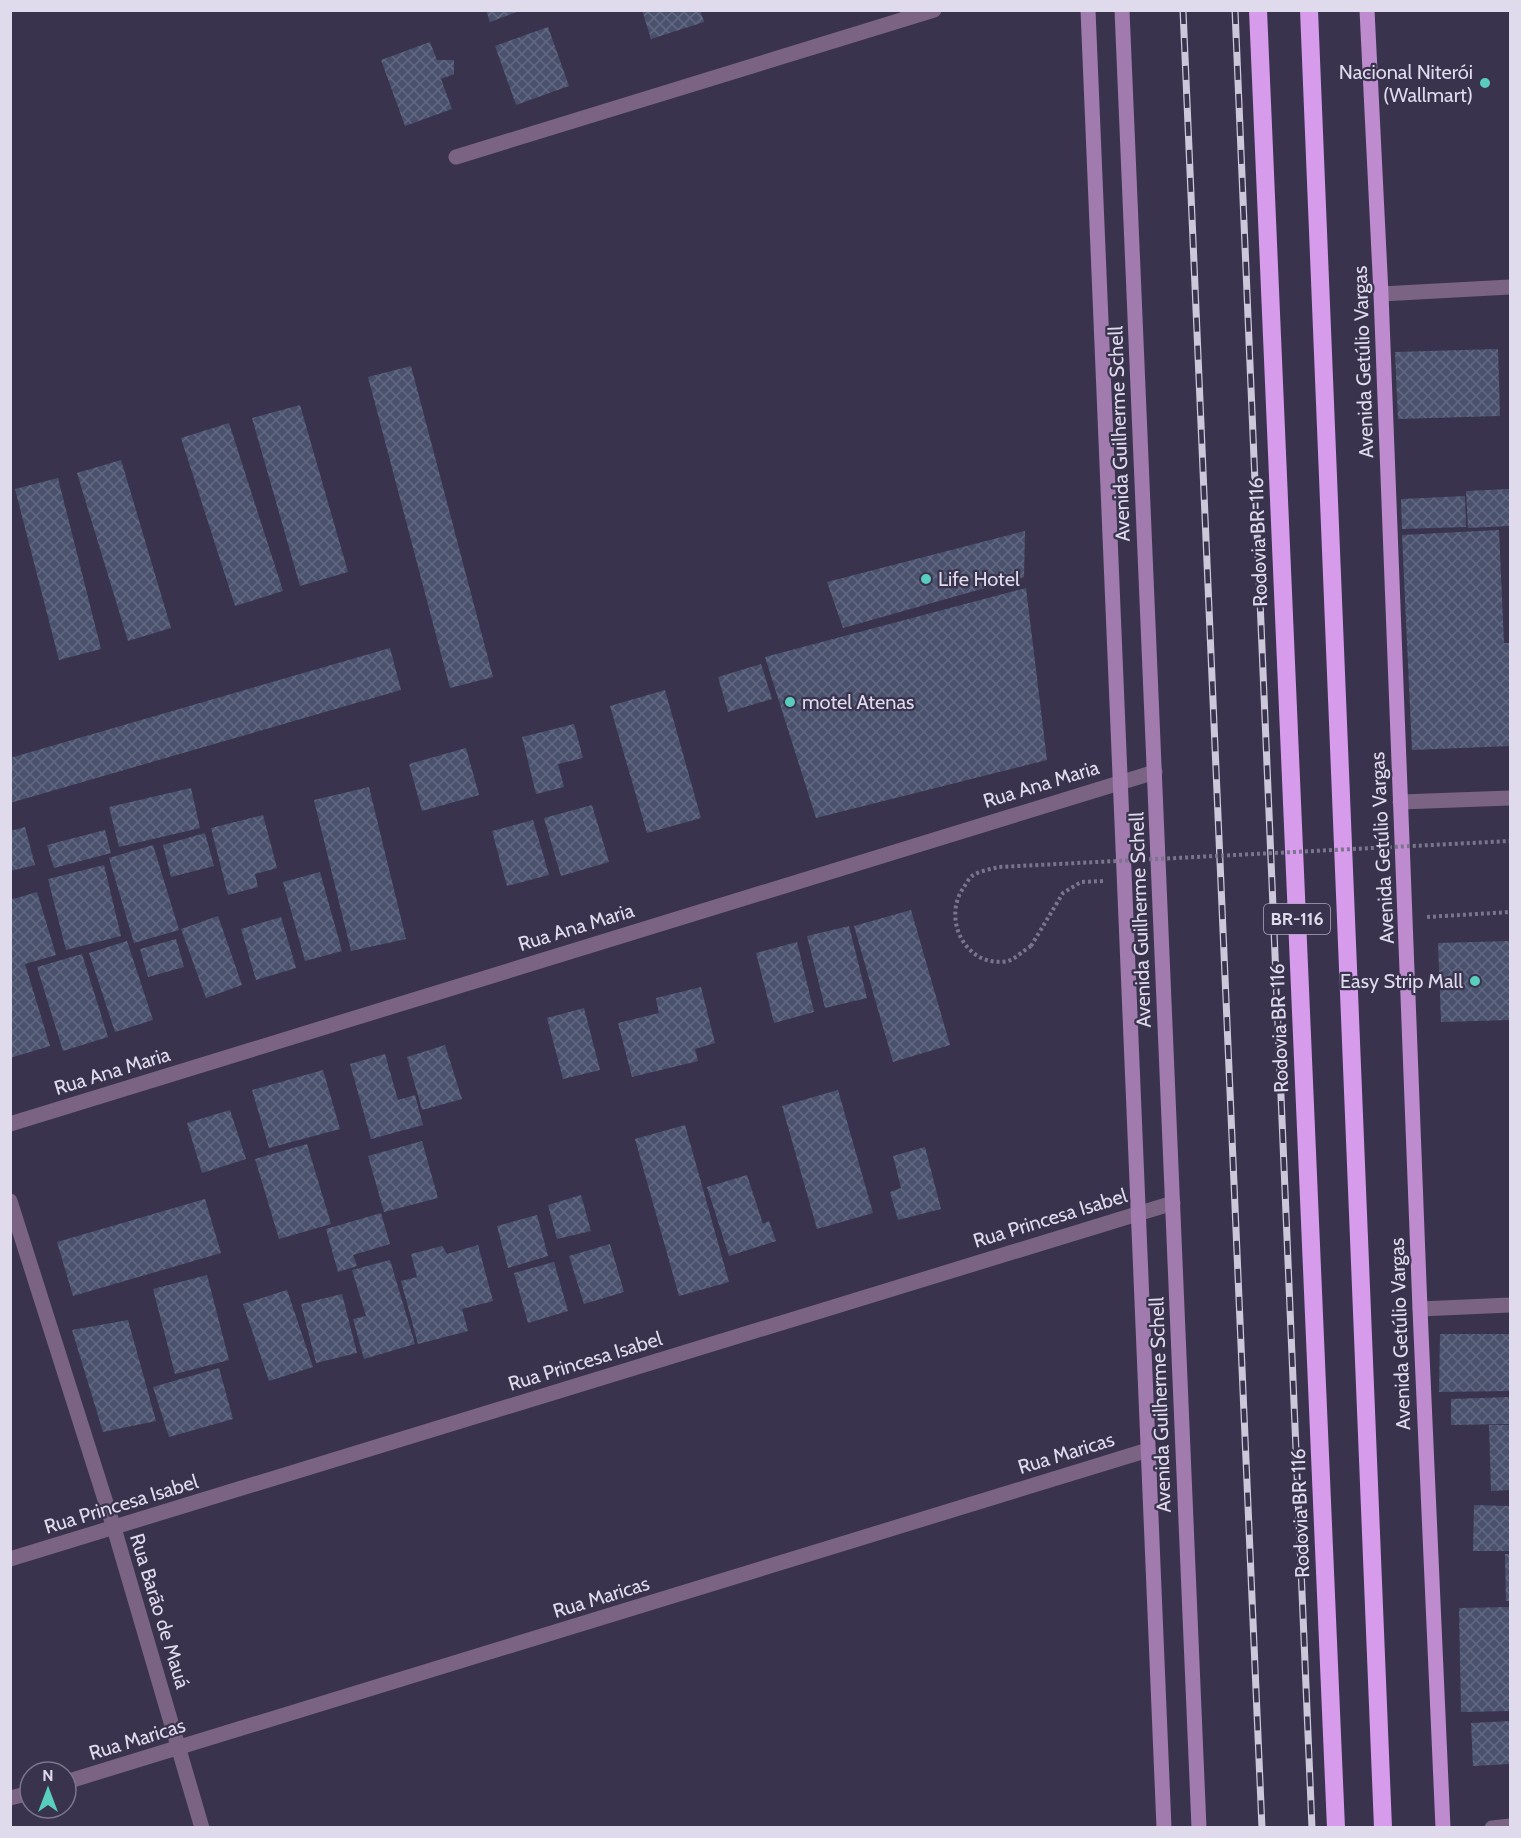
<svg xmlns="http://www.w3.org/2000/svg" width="1521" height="1838" font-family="Cabin,sans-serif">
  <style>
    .building { fill: url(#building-cross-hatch) }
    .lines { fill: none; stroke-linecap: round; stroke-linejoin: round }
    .path { stroke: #7a758c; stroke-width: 4; stroke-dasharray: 3 3; stroke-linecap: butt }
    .service { stroke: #7b6384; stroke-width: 15 }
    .minor { stroke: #7b6384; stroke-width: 15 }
    .tertiary { stroke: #7b6384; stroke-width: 15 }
    .secondary { stroke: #a17aae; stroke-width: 15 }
    .primary { stroke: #bd8bce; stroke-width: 15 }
    .motorway { stroke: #d79bec; stroke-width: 18 }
    .rail-casing { stroke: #ccc8da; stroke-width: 7 }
    .rail { stroke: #39334e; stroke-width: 4.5; stroke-dasharray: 14; stroke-linecap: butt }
    .path-bridge { stroke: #7a758c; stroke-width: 4; stroke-dasharray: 3 3; stroke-linecap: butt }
    .poi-dot { fill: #59cebe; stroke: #39334e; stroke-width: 2 }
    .labels { text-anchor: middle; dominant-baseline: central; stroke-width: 4.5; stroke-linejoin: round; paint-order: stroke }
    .shield { fill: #39334e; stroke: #ada9bd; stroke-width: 1.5 }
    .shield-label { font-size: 18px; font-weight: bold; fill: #dfdbec }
    .poi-label { font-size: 20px; fill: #dfdbec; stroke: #39334e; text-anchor: end }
    .street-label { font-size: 20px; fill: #dfdbec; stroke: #39334e }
  </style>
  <defs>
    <pattern id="building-cross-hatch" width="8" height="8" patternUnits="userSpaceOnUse" patternTransform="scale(1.5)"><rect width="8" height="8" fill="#4a516d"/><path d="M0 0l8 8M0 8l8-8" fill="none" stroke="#646982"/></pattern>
  </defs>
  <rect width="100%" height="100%" fill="#39334e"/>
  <g class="building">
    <polygon points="486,10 519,10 519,11 490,22"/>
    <polygon points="642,10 700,10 704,22 651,39"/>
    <polygon points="548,27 569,86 516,105 495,46"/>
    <polygon points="430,42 437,60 454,60 454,74 441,79 452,109 405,126 381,60"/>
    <polygon points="1498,349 1500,416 1398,419 1395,352"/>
    <polygon points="411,366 493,677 450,688 368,377"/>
    <polygon points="300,405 348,572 300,586 252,418"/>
    <polygon points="229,423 283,591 235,606 181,438"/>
    <polygon points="121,460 171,628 128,641 77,473"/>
    <polygon points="58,478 101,649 59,660 15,489"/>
    <polygon points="1510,489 1510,526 1468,528 1466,491"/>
    <polygon points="1465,496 1466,527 1402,529 1401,499"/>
    <polygon points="1499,530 1504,643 1510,643 1510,746 1412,750 1402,535"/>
    <polygon points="1025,531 1024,577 843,628 827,582"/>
    <polygon points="1026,588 1047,760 816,818 765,657"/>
    <polygon points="390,648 401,690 10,803 10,758"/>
    <polygon points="761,664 772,699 728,712 718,677"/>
    <polygon points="665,690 701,818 647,833 610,706"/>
    <polygon points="574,724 583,758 558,764 564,787 536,794 522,737"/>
    <polygon points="466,748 479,795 422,811 409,764"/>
    <polygon points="369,787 406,939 351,951 314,800"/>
    <polygon points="191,788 200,828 119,847 109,807"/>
    <polygon points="592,805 609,862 561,876 544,818"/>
    <polygon points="263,815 277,868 255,874 258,887 228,895 211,828"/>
    <polygon points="533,820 549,875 507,886 492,831"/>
    <polygon points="25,827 35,865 10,871 10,831"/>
    <polygon points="105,830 111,853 54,868 47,845"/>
    <polygon points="205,833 214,866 171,877 163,845"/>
    <polygon points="153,845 179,930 134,943 109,858"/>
    <polygon points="104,865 121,936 66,950 48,879"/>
    <polygon points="320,872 342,951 305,961 283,882"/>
    <polygon points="37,892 56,955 25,964 50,1046 10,1058 10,900"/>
    <polygon points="911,910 950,1045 893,1062 854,926"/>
    <polygon points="218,916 242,985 206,998 181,929"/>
    <polygon points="281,917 296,968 256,980 241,929"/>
    <polygon points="849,926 867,998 825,1008 807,936"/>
    <polygon points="176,939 184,967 148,977 140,949"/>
    <polygon points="127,941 153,1020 115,1032 89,953"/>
    <polygon points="1510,941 1510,1020 1441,1022 1438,943"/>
    <polygon points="797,942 814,1012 774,1023 756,953"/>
    <polygon points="82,954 108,1037 63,1051 37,967"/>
    <polygon points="701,987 715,1043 695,1049 698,1061 632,1077 618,1023 659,1013 656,998"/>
    <polygon points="584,1008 600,1070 563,1079 547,1018"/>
    <polygon points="445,1045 462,1099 422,1110 407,1057"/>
    <polygon points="385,1054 398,1100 415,1095 423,1125 371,1139 350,1064"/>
    <polygon points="323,1070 340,1129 269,1148 252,1090"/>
    <polygon points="838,1090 873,1213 817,1229 782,1106"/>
    <polygon points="230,1110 246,1159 202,1173 187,1123"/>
    <polygon points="685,1125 729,1282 679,1296 635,1139"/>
    <polygon points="422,1141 438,1198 384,1212 368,1156"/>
    <polygon points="307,1144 331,1224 279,1239 255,1159"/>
    <polygon points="925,1147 941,1209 898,1220 890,1192 901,1188 893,1156"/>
    <polygon points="747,1175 763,1224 769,1221 776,1241 729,1256 707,1187"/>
    <polygon points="581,1195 591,1231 557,1239 548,1205"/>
    <polygon points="205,1199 221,1253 73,1296 57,1242"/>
    <polygon points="381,1213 390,1244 353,1255 357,1266 338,1272 326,1229"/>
    <polygon points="537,1215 548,1256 508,1268 497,1226"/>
    <polygon points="610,1244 624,1292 584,1304 569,1256"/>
    <polygon points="478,1245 493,1301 462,1309 468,1331 418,1344 401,1281 417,1277 411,1254 442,1246 447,1254"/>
    <polygon points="390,1260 415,1344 364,1359 353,1319 366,1316 352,1270"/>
    <polygon points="554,1262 568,1311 528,1323 514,1273"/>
    <polygon points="207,1275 229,1360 175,1374 153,1289"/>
    <polygon points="287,1290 313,1367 269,1381 243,1304"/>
    <polygon points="342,1294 357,1353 316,1363 301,1304"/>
    <polygon points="128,1320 156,1421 103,1432 72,1330"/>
    <polygon points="1440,1334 1510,1334 1510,1391 1439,1392"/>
    <polygon points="219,1368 233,1419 169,1437 153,1387"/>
    <polygon points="1510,1397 1510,1424 1451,1425 1451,1399"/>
    <polygon points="1489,1425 1510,1425 1510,1490 1491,1491"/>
    <polygon points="1474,1505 1510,1506 1510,1551 1473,1551"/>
    <polygon points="1505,1554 1510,1554 1510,1601 1506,1601"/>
    <polygon points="1510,1607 1510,1711 1461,1712 1459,1608"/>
    <polygon points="1510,1721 1510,1764 1473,1766 1471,1723"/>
  </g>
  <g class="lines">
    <g class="path">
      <polyline points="1427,917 1510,912"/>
      <polyline points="1031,946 1063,893 1081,882 1103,881"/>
    </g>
    <polyline class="service" points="456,157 934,10"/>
    <g class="minor">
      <polyline points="10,1201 114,1528 202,1828"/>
      <polyline points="1420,1309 1510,1305"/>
      <polyline points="10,1559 1173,1203"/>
      <polyline points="66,1782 1148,1450"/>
      <polyline points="10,1798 30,1793"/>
      <polyline points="1492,1828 1510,1826"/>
    </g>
    <g class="tertiary">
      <polyline points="1381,294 1510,287"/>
      <polyline points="1400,802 1510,798"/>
      <polyline points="10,1124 1155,772"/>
    </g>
    <g class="secondary">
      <polyline points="1088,10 1164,1828"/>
      <polyline points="1122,10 1199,1828"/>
    </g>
    <polyline class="primary" points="1367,10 1381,294 1420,1309 1443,1828"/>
    <g class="motorway">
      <polyline points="1258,10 1336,1828"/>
      <polyline points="1309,10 1383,1828"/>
    </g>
    <g class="rail-casing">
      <g id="rail">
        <polyline points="1183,10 1262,1828"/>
        <polyline points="1235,10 1312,1828"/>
      </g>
    </g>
    <use href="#rail" class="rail"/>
    <path class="path-bridge" d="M1031 946C1024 950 1015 959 1008 961 966 969 941 919 964 887 966 884 969 878 972 876 979 871 991 869 999 867L1510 841"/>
  </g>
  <g class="poi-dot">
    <circle cx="1485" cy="83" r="6"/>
    <circle cx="926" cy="579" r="6"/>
    <circle cx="790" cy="702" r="6"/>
    <circle cx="1475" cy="981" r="6"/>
  </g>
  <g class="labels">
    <rect class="shield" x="1264" y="904" width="66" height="30" rx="4.5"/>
    <g class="shield-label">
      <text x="1297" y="919">BR-116</text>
    </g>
    <g class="poi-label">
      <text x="1473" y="72">Nacional Niterói<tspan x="1473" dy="23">(Wallmart)</tspan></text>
      <text x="938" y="579" text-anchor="start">Life Hotel</text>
      <text x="802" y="702" text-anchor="start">motel Atenas</text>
      <text x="1463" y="981">Easy Strip Mall</text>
    </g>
    <g class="street-label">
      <text transform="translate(1363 362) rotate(-92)">Avenida Getúlio Vargas</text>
      <text transform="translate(1119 434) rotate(-92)">Avenida Guilherme Schell</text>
      <text transform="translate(1258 542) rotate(-92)">Rodovia BR-116</text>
      <text transform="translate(1041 784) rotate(-17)">Rua Ana Maria</text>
      <text transform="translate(1382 848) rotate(-93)">Avenida Getúlio Vargas</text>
      <text transform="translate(1140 920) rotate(-92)">Avenida Guilherme Schell</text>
      <text transform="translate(576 927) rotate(-17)">Rua Ana Maria</text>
      <text transform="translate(1279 1028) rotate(-92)">Rodovia BR-116</text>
      <text transform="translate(112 1071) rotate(-17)">Rua Ana Maria</text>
      <text transform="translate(1050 1218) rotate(-17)">Rua Princesa Isabel</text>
      <text transform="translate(1400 1334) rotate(-92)">Avenida Getúlio Vargas</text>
      <text transform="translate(585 1361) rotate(-17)">Rua Princesa Isabel</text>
      <text transform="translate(1160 1405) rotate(-92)">Avenida Guilherme Schell</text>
      <text transform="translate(1066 1453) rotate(-17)">Rua Maricas</text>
      <text transform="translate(121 1504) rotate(-17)">Rua Princesa Isabel</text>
      <text transform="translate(1300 1513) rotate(-92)">Rodovia BR-116</text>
      <text transform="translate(601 1597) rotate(-17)">Rua Maricas</text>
      <text transform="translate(160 1611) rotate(73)">Rua Barão de Mauá</text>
      <text transform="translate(137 1739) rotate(-17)">Rua Maricas</text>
    </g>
  </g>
  <rect width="1521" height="1838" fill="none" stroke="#dfdbec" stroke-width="24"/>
  <g transform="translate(48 1790)"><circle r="28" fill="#39334e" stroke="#7b768d" stroke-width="1.5"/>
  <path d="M0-4.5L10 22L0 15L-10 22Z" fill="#59cebe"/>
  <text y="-9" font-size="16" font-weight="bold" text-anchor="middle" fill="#dfdbec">N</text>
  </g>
</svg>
